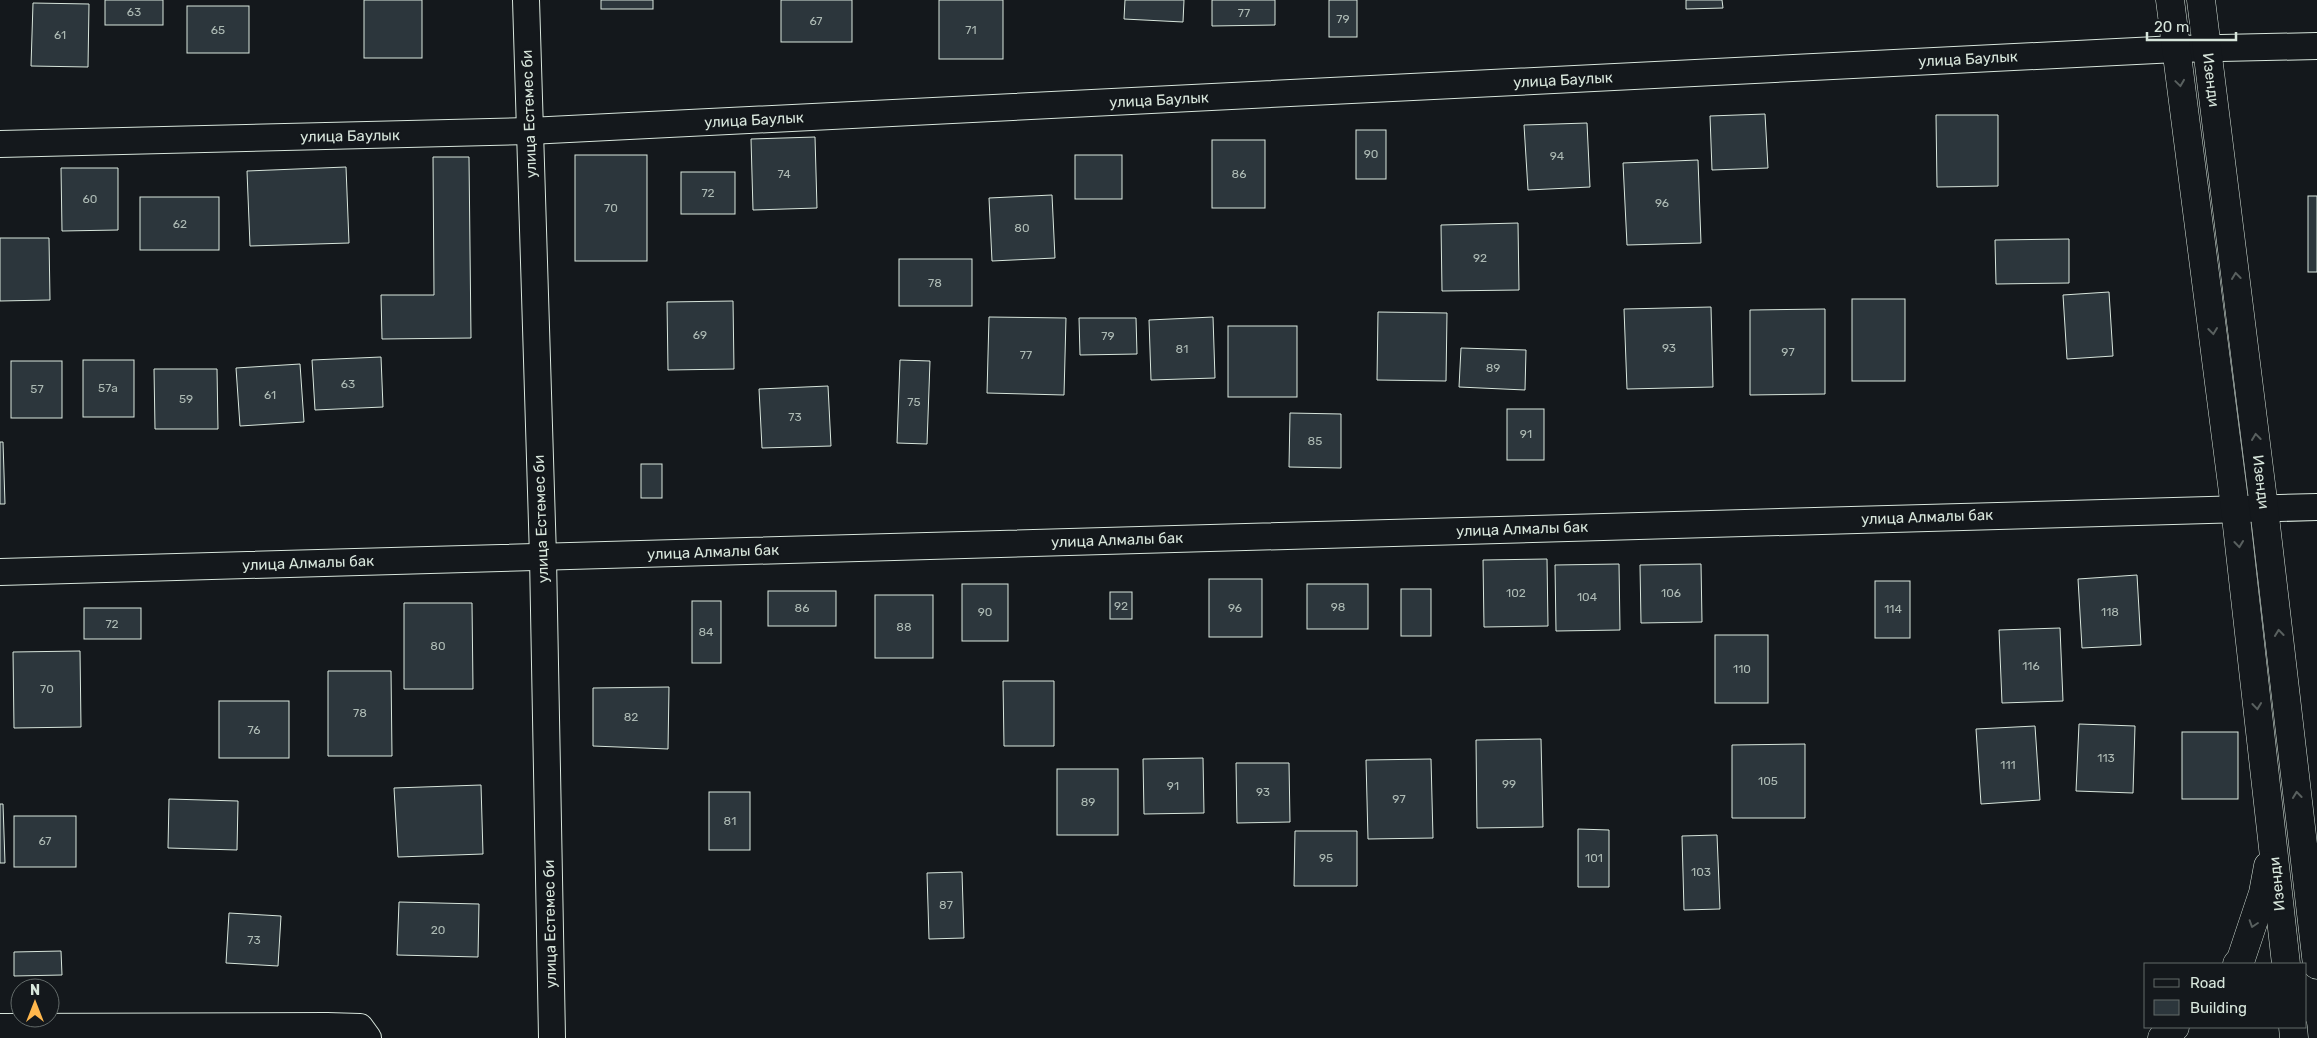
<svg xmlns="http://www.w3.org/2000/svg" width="2317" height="1038" font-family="Rubik,sans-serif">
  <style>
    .building { fill: #2c363c; stroke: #d8e6dc }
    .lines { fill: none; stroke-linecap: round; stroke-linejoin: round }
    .street-casing { stroke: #d8e6dc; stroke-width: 28 }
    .secondary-casing { stroke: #d8e6dc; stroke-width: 29 }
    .street { stroke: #14181c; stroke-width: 26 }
    .secondary { stroke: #14181c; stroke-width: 28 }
    .oneway { stroke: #59605f }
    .labels { text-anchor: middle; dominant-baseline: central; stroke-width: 4; stroke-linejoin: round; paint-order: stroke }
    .number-label { font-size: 12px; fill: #adbab4 }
    .street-label { font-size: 15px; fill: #d8e6dc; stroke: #14181c }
  </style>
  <rect width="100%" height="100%" fill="#14181c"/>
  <g class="building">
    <rect x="105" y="0" width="58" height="25"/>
    <rect x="364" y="0" width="58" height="58"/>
    <rect x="601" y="0" width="52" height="9"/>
    <rect x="781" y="0" width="71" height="42"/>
    <rect x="939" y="0" width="64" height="59"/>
    <polygon points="1125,0 1184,0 1183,22 1124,19"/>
    <polygon points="1212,0 1275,0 1275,25 1212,26"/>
    <rect x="1329" y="0" width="28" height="37"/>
    <polygon points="1686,0 1722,0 1723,8 1686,9"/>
    <polygon points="33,3 89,4 88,67 31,66"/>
    <rect x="187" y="6" width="62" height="47"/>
    <polygon points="1765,114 1768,168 1712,170 1710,116"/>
    <polygon points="1936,115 1998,115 1998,186 1937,187"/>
    <polygon points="1587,123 1590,187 1528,190 1524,125"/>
    <rect x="1356" y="130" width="30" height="49"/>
    <polygon points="815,137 817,208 753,210 751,139"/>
    <rect x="1212" y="140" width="53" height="68"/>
    <rect x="575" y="155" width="72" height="106"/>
    <rect x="1075" y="155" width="47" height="44"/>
    <polygon points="433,157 469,157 471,338 382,339 381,295 434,295"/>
    <polygon points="1698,160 1701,243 1627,245 1623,163"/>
    <polygon points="346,167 349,243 250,246 247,171"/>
    <polygon points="61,168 118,168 118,230 62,231"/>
    <rect x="681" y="172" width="54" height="42"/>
    <polygon points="1052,195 1055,258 992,261 989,198"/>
    <rect x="2308" y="196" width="9" height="76"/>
    <rect x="140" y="197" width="79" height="53"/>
    <polygon points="1518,223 1519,290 1442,291 1441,225"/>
    <polygon points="0,238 49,238 50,300 0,301"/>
    <polygon points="2069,239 2069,283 1996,284 1995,240"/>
    <rect x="899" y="259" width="73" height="47"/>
    <polygon points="2109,292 2113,356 2067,359 2063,295"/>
    <rect x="1852" y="299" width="53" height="82"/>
    <polygon points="733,301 734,369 668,370 667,302"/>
    <polygon points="1711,307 1713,387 1627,389 1624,309"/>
    <polygon points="1825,309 1825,394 1750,395 1750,310"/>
    <polygon points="1378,312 1447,313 1446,381 1377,380"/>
    <polygon points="989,317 1066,318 1064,395 987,393"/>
    <polygon points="1213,317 1215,378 1151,380 1149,320"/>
    <polygon points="1079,318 1136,318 1137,354 1080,355"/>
    <rect x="1228" y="326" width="69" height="71"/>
    <polygon points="1461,348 1526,350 1525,390 1459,387"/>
    <polygon points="381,357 383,407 315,410 312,360"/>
    <rect x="83" y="360" width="51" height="57"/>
    <polygon points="900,360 930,361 927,444 897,443"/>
    <rect x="11" y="361" width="51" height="57"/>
    <polygon points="300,364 304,422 240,426 236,368"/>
    <polygon points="154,369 217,369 218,429 155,429"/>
    <polygon points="828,386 831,446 762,448 759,389"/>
    <rect x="1507" y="409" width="37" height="51"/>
    <polygon points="1290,413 1341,414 1341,468 1289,467"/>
    <polygon points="0,442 3,442 5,504 0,504"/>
    <rect x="641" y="464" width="21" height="34"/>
    <polygon points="1547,559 1548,626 1484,627 1483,560"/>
    <polygon points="1619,564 1620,630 1556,631 1555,565"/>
    <polygon points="1701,564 1702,622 1641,623 1640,565"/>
    <polygon points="2137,575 2141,645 2082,648 2078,579"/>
    <rect x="1209" y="579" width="53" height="58"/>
    <rect x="1875" y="581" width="35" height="57"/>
    <rect x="962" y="584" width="46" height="57"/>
    <rect x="1307" y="584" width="61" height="45"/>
    <rect x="1401" y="589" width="30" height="47"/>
    <rect x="768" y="591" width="68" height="35"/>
    <rect x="1110" y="592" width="22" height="27"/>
    <rect x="875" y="595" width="58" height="63"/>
    <rect x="692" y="601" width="29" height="62"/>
    <polygon points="404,603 472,603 473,689 404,689"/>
    <rect x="84" y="608" width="57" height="31"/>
    <polygon points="2060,628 2063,701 2002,703 1999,630"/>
    <rect x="1715" y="635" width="53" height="68"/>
    <polygon points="80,651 81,727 14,728 13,652"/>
    <polygon points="328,671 391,671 392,756 328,756"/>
    <polygon points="1003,681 1054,681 1054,746 1004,746"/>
    <polygon points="669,687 668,749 593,746 593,688"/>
    <rect x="219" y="701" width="70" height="57"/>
    <polygon points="2079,724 2135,726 2133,793 2076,791"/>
    <polygon points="2035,726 2040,800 1981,804 1976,729"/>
    <rect x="2182" y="732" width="56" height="67"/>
    <polygon points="1541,739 1543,827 1477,828 1476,740"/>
    <polygon points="1805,744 1805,818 1732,818 1732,745"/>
    <polygon points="1203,758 1204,813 1144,814 1143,759"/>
    <polygon points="1431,759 1433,838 1368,839 1366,760"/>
    <polygon points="1236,763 1289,763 1290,822 1237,823"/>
    <rect x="1057" y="769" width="61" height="66"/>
    <polygon points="481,785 483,854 398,857 394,788"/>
    <rect x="709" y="792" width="41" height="58"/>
    <polygon points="169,799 238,801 237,850 168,848"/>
    <polygon points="0,804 3,804 5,863 0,863"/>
    <rect x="14" y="816" width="62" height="51"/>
    <polygon points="1578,829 1609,830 1609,887 1578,887"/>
    <polygon points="1295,831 1357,831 1357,886 1294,886"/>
    <polygon points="1717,835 1720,909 1684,910 1682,836"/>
    <polygon points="962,872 964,938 929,939 927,873"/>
    <polygon points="399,902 479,904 478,957 397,955"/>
    <polygon points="229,913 281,916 278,966 226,963"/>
    <polygon points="61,951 62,975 14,976 14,952"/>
  </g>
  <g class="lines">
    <g class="street-casing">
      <g id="street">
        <polyline points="526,0 543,557 552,1038"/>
        <polyline points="0,144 529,131 2176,49 2317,46"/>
        <polyline points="0,572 2317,507"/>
        <polyline points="0,1027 327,1026 360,1027 368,1038"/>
      </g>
    </g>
    <g class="secondary-casing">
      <g id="secondary">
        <polyline points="2170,0 2235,508 2286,964"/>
        <polyline points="2201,0 2264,508 2317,965"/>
        <polyline points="2237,964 2241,959 2263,893 2268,866"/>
        <polyline points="2293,1027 2294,1038"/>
        <polyline points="2162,1038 2175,1027"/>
      </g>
    </g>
    <use href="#street" class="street"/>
    <use href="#secondary" class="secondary"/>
  </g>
  <defs><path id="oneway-chevron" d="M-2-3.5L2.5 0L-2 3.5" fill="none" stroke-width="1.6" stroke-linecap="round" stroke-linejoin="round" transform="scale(1.25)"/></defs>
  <g class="oneway">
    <use href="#oneway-chevron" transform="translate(2180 83) rotate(82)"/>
    <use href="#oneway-chevron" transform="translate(2236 276) rotate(-97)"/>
    <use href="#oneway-chevron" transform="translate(2213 331) rotate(83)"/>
    <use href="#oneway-chevron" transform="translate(2256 437) rotate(-97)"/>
    <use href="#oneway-chevron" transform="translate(2239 544) rotate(84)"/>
    <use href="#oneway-chevron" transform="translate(2279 633) rotate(-96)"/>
    <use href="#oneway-chevron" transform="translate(2257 706) rotate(84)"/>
    <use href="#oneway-chevron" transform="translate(2297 795) rotate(-96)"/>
    <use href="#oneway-chevron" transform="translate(2253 924) rotate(108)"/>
  </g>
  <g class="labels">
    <g class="number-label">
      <text x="134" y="12">63</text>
      <text x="1244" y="13">77</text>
      <text x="1343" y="19">79</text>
      <text x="816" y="21">67</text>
      <text x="218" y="30">65</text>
      <text x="971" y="30">71</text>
      <text x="60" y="35">61</text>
      <text x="1371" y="154">90</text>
      <text x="1557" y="156">94</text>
      <text x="784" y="174">74</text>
      <text x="1239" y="174">86</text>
      <text x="708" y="193">72</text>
      <text x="90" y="199">60</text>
      <text x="1662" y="203">96</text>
      <text x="611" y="208">70</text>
      <text x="180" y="224">62</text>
      <text x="1022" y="228">80</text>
      <text x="1480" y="258">92</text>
      <text x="935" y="283">78</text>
      <text x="700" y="335">69</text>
      <text x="1108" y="336">79</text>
      <text x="1669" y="348">93</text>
      <text x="1182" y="349">81</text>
      <text x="1788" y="352">97</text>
      <text x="1026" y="355">77</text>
      <text x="1493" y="368">89</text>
      <text x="348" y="384">63</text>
      <text x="108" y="388">57а</text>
      <text x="37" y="389">57</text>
      <text x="270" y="395">61</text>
      <text x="186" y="399">59</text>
      <text x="914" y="402">75</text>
      <text x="795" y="417">73</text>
      <text x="1526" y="434">91</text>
      <text x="1315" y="441">85</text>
      <text x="1516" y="593">102</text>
      <text x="1671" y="593">106</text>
      <text x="1587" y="597">104</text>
      <text x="1121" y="606">92</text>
      <text x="1338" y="607">98</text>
      <text x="802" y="608">86</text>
      <text x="1235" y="608">96</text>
      <text x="1893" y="609">114</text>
      <text x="985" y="612">90</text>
      <text x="2110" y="612">118</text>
      <text x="112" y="624">72</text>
      <text x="904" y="627">88</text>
      <text x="706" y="632">84</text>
      <text x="438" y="646">80</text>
      <text x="2031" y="666">116</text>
      <text x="1742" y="669">110</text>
      <text x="47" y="689">70</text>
      <text x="360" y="713">78</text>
      <text x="631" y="717">82</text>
      <text x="254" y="730">76</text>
      <text x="2106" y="758">113</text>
      <text x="2008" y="765">111</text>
      <text x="1768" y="781">105</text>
      <text x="1509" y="784">99</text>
      <text x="1173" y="786">91</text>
      <text x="1263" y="792">93</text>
      <text x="1399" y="799">97</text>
      <text x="1088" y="802">89</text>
      <text x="730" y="821">81</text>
      <text x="45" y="841">67</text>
      <text x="1326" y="858">95</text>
      <text x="1594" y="858">101</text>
      <text x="1701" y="872">103</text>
      <text x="946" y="905">87</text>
      <text x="438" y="930">20</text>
      <text x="254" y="940">73</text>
    </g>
    <g class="street-label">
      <text transform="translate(1968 59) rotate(-3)">улица Баулык</text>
      <text transform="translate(1563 80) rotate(-3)">улица Баулык</text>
      <text transform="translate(2211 80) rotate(83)">Изенди</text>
      <text transform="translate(1159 100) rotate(-3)">улица Баулык</text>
      <text transform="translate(529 114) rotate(-92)">улица Естемес би</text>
      <text transform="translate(754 120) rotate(-3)">улица Баулык</text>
      <text transform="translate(350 136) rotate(-1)">улица Баулык</text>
      <text transform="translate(2261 482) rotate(83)">Изенди</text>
      <text transform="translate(1927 517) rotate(-2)">улица Алмалы бак</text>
      <text transform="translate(541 519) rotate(-92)">улица Естемес би</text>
      <text transform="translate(1522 529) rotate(-2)">улица Алмалы бак</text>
      <text transform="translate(1117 540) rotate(-2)">улица Алмалы бак</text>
      <text transform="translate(713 552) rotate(-2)">улица Алмалы бак</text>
      <text transform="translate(308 563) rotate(-2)">улица Алмалы бак</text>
      <text transform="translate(2277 884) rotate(-96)">Изенди</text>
      <text transform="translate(550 924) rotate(-91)">улица Естемес би</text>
    </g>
  </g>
  <rect x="2144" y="963" width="162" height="65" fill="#14181c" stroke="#626a69"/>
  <rect x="2154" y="979" width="25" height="8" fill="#14181c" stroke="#626a69"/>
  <text x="2190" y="988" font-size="15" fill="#d8e6dc">Road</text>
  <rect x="2154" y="1000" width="25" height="15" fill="#2c363c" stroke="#626a69"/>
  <text x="2190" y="1013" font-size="15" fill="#d8e6dc">Building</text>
  <g transform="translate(35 1003)"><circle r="24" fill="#14181c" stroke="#626a69"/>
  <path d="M0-4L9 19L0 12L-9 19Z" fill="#ffb74d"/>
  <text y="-8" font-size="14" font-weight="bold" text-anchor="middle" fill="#d8e6dc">N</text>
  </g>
  <path d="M2147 32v8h89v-8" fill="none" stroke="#d8e6dc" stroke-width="2.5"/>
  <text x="2154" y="32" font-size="15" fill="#d8e6dc" stroke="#14181c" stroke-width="4" paint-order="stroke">20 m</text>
</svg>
